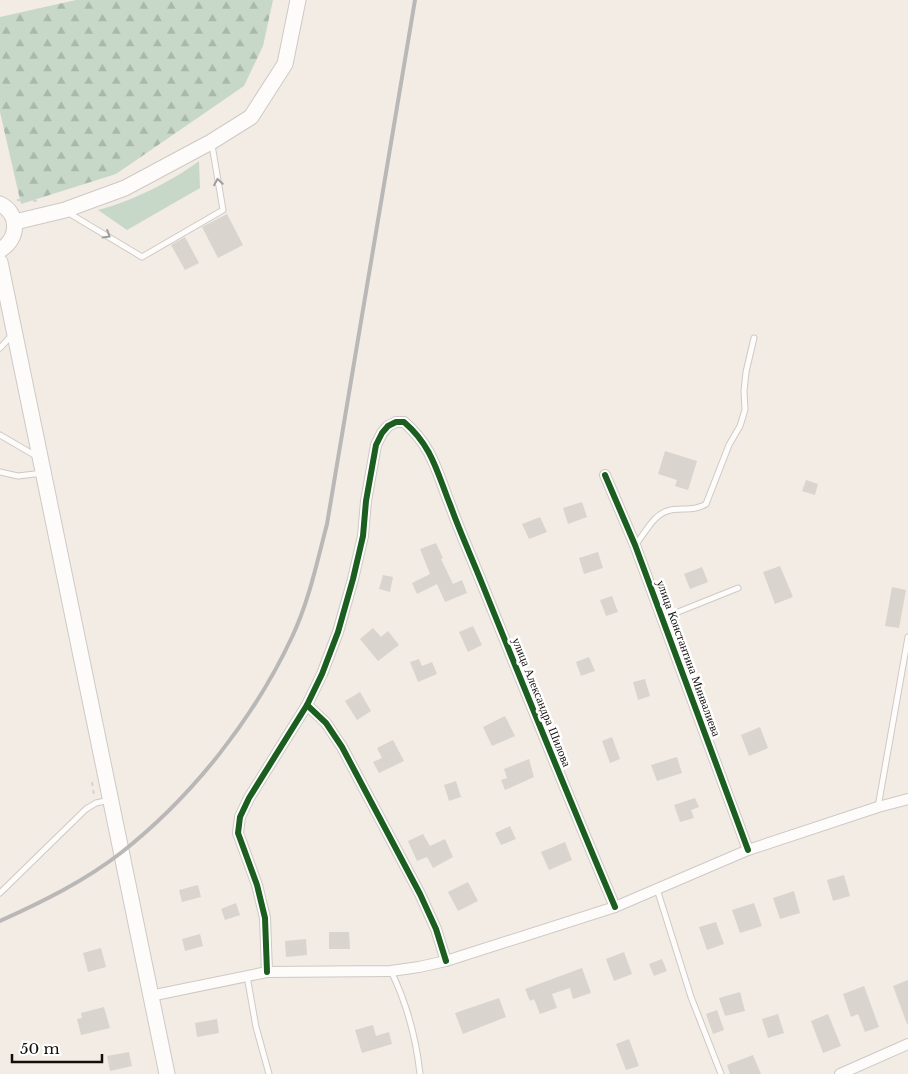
<svg xmlns="http://www.w3.org/2000/svg" width="908" height="1074" font-family="'Libre Baskerville',serif">
  <style>
    .grass { fill: #c7d8c8 }
    .forest { fill: url(#forest-firs) }
    .building { fill: #d9d4ce }
    .lines { fill: none; stroke-linecap: round; stroke-linejoin: round }
    .service-casing { stroke: #cec9c4; stroke-width: 7 }
    .minor-casing { stroke: #cec9c4; stroke-width: 12 }
    .secondary-casing { stroke: #cec9c4; stroke-width: 17 }
    .path { stroke: #d3d2cf; stroke-width: 2; stroke-dasharray: 4 4; stroke-linecap: butt }
    .service { stroke: #fdfcfb; stroke-width: 5 }
    .minor { stroke: #fdfcfb; stroke-width: 10 }
    .secondary { stroke: #fdfcfb; stroke-width: 15 }
    .rail { stroke: #bab8b6; stroke-width: 4 }
    .cycleway-casing { stroke: #fff; stroke-width: 9 }
    .cycleway { stroke: #1b5e20; stroke-width: 6 }
    .oneway { stroke: #9f9d9b }
    .labels { text-anchor: middle; dominant-baseline: central; stroke-width: 5; stroke-linejoin: round; paint-order: stroke }
    .street-label { font-size: 12px; fill: #120f0a; stroke: #fff }
  </style>
  <defs>
    <pattern id="forest-firs" width="22" height="20" patternUnits="userSpaceOnUse" patternTransform="scale(1.25)"><rect width="22" height="20" fill="#c7d8c8"/><path d="M5 1l3.5 6h-7zM16 11l3.5 6h-7z" fill="#aab8aa"/></pattern>
  </defs>
  <rect width="100%" height="100%" fill="#f2ece5"/>
  <path class="grass" d="M199 161 200 188 127 230 98 210C132 201 171 182 199 161Z"/>
  <polygon class="forest" points="76,0 273,0 263,46 244,86 116,174 21,204 0,112 0,17"/>
  <g class="building">
    <polygon points="227,214 243,245 218,258 202,227"/>
    <polygon points="185,237 199,263 185,270 171,245"/>
    <polygon points="665,451 697,461 688,490 675,486 677,480 658,474"/>
    <polygon points="806,480 818,484 815,495 802,491"/>
    <polygon points="582,502 587,517 568,524 563,508"/>
    <polygon points="540,517 547,532 529,539 522,524"/>
    <polygon points="436,543 443,558 441,559 453,584 462,580 467,593 445,602 437,584 417,594 412,583 430,574 420,549"/>
    <polygon points="598,552 603,568 584,574 579,558"/>
    <polygon points="780,566 793,597 775,604 763,572"/>
    <polygon points="702,567 708,582 690,589 684,574"/>
    <polygon points="383,575 393,577 390,592 379,589"/>
    <polygon points="892,587 906,590 899,628 885,626"/>
    <polygon points="612,596 618,612 606,616 600,600"/>
    <polygon points="473,626 482,645 468,652 459,632"/>
    <polygon points="373,628 381,637 388,631 399,645 378,661 360,639"/>
    <polygon points="589,657 595,671 581,676 576,662"/>
    <polygon points="419,659 422,666 432,662 437,674 418,682 410,662"/>
    <polygon points="645,679 650,696 638,700 633,682"/>
    <polygon points="360,692 371,711 357,720 345,701"/>
    <polygon points="505,716 515,736 492,746 483,727"/>
    <polygon points="760,727 768,748 749,756 741,735"/>
    <polygon points="612,737 620,759 610,763 602,741"/>
    <polygon points="393,740 404,761 379,773 373,762 382,758 377,748"/>
    <polygon points="677,757 682,773 657,781 651,765"/>
    <polygon points="529,759 534,777 505,790 501,780 507,778 504,769"/>
    <polygon points="456,781 461,797 449,801 444,785"/>
    <polygon points="695,798 699,807 691,810 694,818 680,822 674,805"/>
    <polygon points="510,826 516,839 501,845 495,833"/>
    <polygon points="423,834 430,846 445,839 453,857 433,868 427,857 417,861 408,841"/>
    <polygon points="565,842 572,860 549,870 541,852"/>
    <polygon points="844,875 850,896 833,901 827,880"/>
    <polygon points="468,882 478,901 458,911 448,892"/>
    <polygon points="198,885 201,897 182,902 179,890"/>
    <polygon points="794,891 800,913 780,919 773,898"/>
    <polygon points="236,903 240,915 225,920 221,909"/>
    <polygon points="754,903 762,926 740,933 732,910"/>
    <polygon points="716,922 724,944 707,950 699,927"/>
    <polygon points="329,932 349,932 350,949 329,949"/>
    <polygon points="200,934 203,946 185,951 182,939"/>
    <polygon points="306,939 307,955 286,957 285,941"/>
    <polygon points="101,948 106,967 88,972 83,953"/>
    <polygon points="624,952 632,974 614,981 606,959"/>
    <polygon points="662,959 667,971 654,976 649,964"/>
    <polygon points="582,968 591,993 573,999 570,988 552,994 557,1008 540,1014 534,999 530,1001 525,989"/>
    <polygon points="908,980 908,1024 907,1024 893,986"/>
    <polygon points="864,986 879,1027 865,1032 858,1014 851,1017 843,994"/>
    <polygon points="740,992 745,1011 725,1016 719,998"/>
    <polygon points="499,998 506,1017 463,1034 455,1013"/>
    <polygon points="104,1007 110,1028 81,1035 77,1019 82,1018 81,1013"/>
    <polygon points="717,1010 724,1030 713,1034 706,1014"/>
    <polygon points="778,1014 784,1033 768,1038 762,1019"/>
    <polygon points="828,1014 841,1046 823,1053 811,1021"/>
    <polygon points="217,1019 219,1033 197,1037 195,1023"/>
    <polygon points="373,1025 376,1036 389,1032 392,1044 362,1053 355,1030"/>
    <polygon points="629,1039 639,1066 626,1070 616,1044"/>
    <polygon points="129,1052 132,1066 110,1071 107,1056"/>
    <polygon points="753,1055 761,1074 730,1074 727,1065"/>
  </g>
  <g class="lines">
    <g class="service-casing">
      <g id="service">
        <polyline points="67,212 142,257 223,210 212,145"/>
        <polyline points="0,348 12,335"/>
        <polyline points="0,435 36,456"/>
        <polyline points="0,472 18,476 43,473"/>
        <path d="M635 545C646 533 653 513 671 510 683 508 695 511 706 504L729 445 740 426 745 410 744 391 746 372 754 338"/>
        <polyline points="663,618 738,588"/>
        <polyline points="878,807 908,637"/>
        <polyline points="657,889 691,997 721,1074"/>
        <polyline points="0,893 86,809 96,803 110,800"/>
        <path d="M391 971C407 1004 416 1037 420 1074"/>
        <polyline points="247,976 256,1027 269,1074"/>
      </g>
    </g>
    <g class="minor-casing">
      <g id="minor">
        <polyline points="605,475 635,545 748,850"/>
        <polyline points="307,705 326,723 342,747 420,894 436,929 446,961"/>
        <path d="M267 972 265 918 257 885 238 833 240 817 249 798 307 705 322 674 338 632 353 579 363 536 366 501 376 445 382 433 388 426 396 422H404C433 447 437 473 451 507 460 532 471 556 481 581 525 690 569 799 615 907"/>
        <polyline points="150,996 267,972 391,971 419,967 446,961 615,907 748,850 878,807 908,799"/>
        <polyline points="840,1074 908,1044"/>
      </g>
    </g>
    <g class="secondary-casing">
      <g id="secondary">
        <path d="M0 204C20 214 19 239 0 250"/>
        <polyline points="15,222 65,210 125,188 211,142 251,117 285,64 298,0"/>
        <polyline points="0,262 167,1074"/>
      </g>
    </g>
    <g class="path">
      <polyline points="17,200 40,201"/>
      <polyline points="92,782 94,795"/>
    </g>
    <use href="#service" class="service"/>
    <use href="#minor" class="minor"/>
    <use href="#secondary" class="secondary"/>
    <path class="rail" d="M0 921C42 902 85 881 122 852 193 796 254 718 292 637 309 601 317 562 327 524L415 0"/>
    <g class="cycleway-casing">
      <g id="cycleway">
        <polyline points="605,475 635,545 748,850"/>
        <polyline points="307,705 326,723 342,747 420,894 436,929 446,961"/>
        <path d="M267 972 265 918 257 885 238 833 240 817 249 798 307 705 322 674 338 632 353 579 363 536 366 501 376 445 382 433 388 426 396 422H404C433 447 437 473 451 507 460 532 471 556 481 581 525 690 569 799 615 907"/>
      </g>
    </g>
    <use href="#cycleway" class="cycleway"/>
  </g>
  <defs><path id="oneway-chevron" d="M-2-3.5L2.5 0L-2 3.5" fill="none" stroke-width="1.6" stroke-linecap="round" stroke-linejoin="round" transform="scale(1.25)"/></defs>
  <g class="oneway">
    <use href="#oneway-chevron" transform="translate(218 182) rotate(-99)"/>
    <use href="#oneway-chevron" transform="translate(107 235) rotate(31)"/>
  </g>
  <g class="labels">
    <g class="street-label">
      <text transform="translate(689 658) rotate(70)">улица Константина Минвалиева</text>
      <text transform="translate(542 702) rotate(68)">улица Александра Шилова</text>
    </g>
  </g>
  <path d="M12 1054v8h90v-8" fill="none" stroke="#120f0a" stroke-width="2.5"/>
  <text x="20" y="1054" font-size="15" fill="#120f0a" stroke="#ffffff" stroke-width="4" paint-order="stroke">50 m</text>
</svg>
